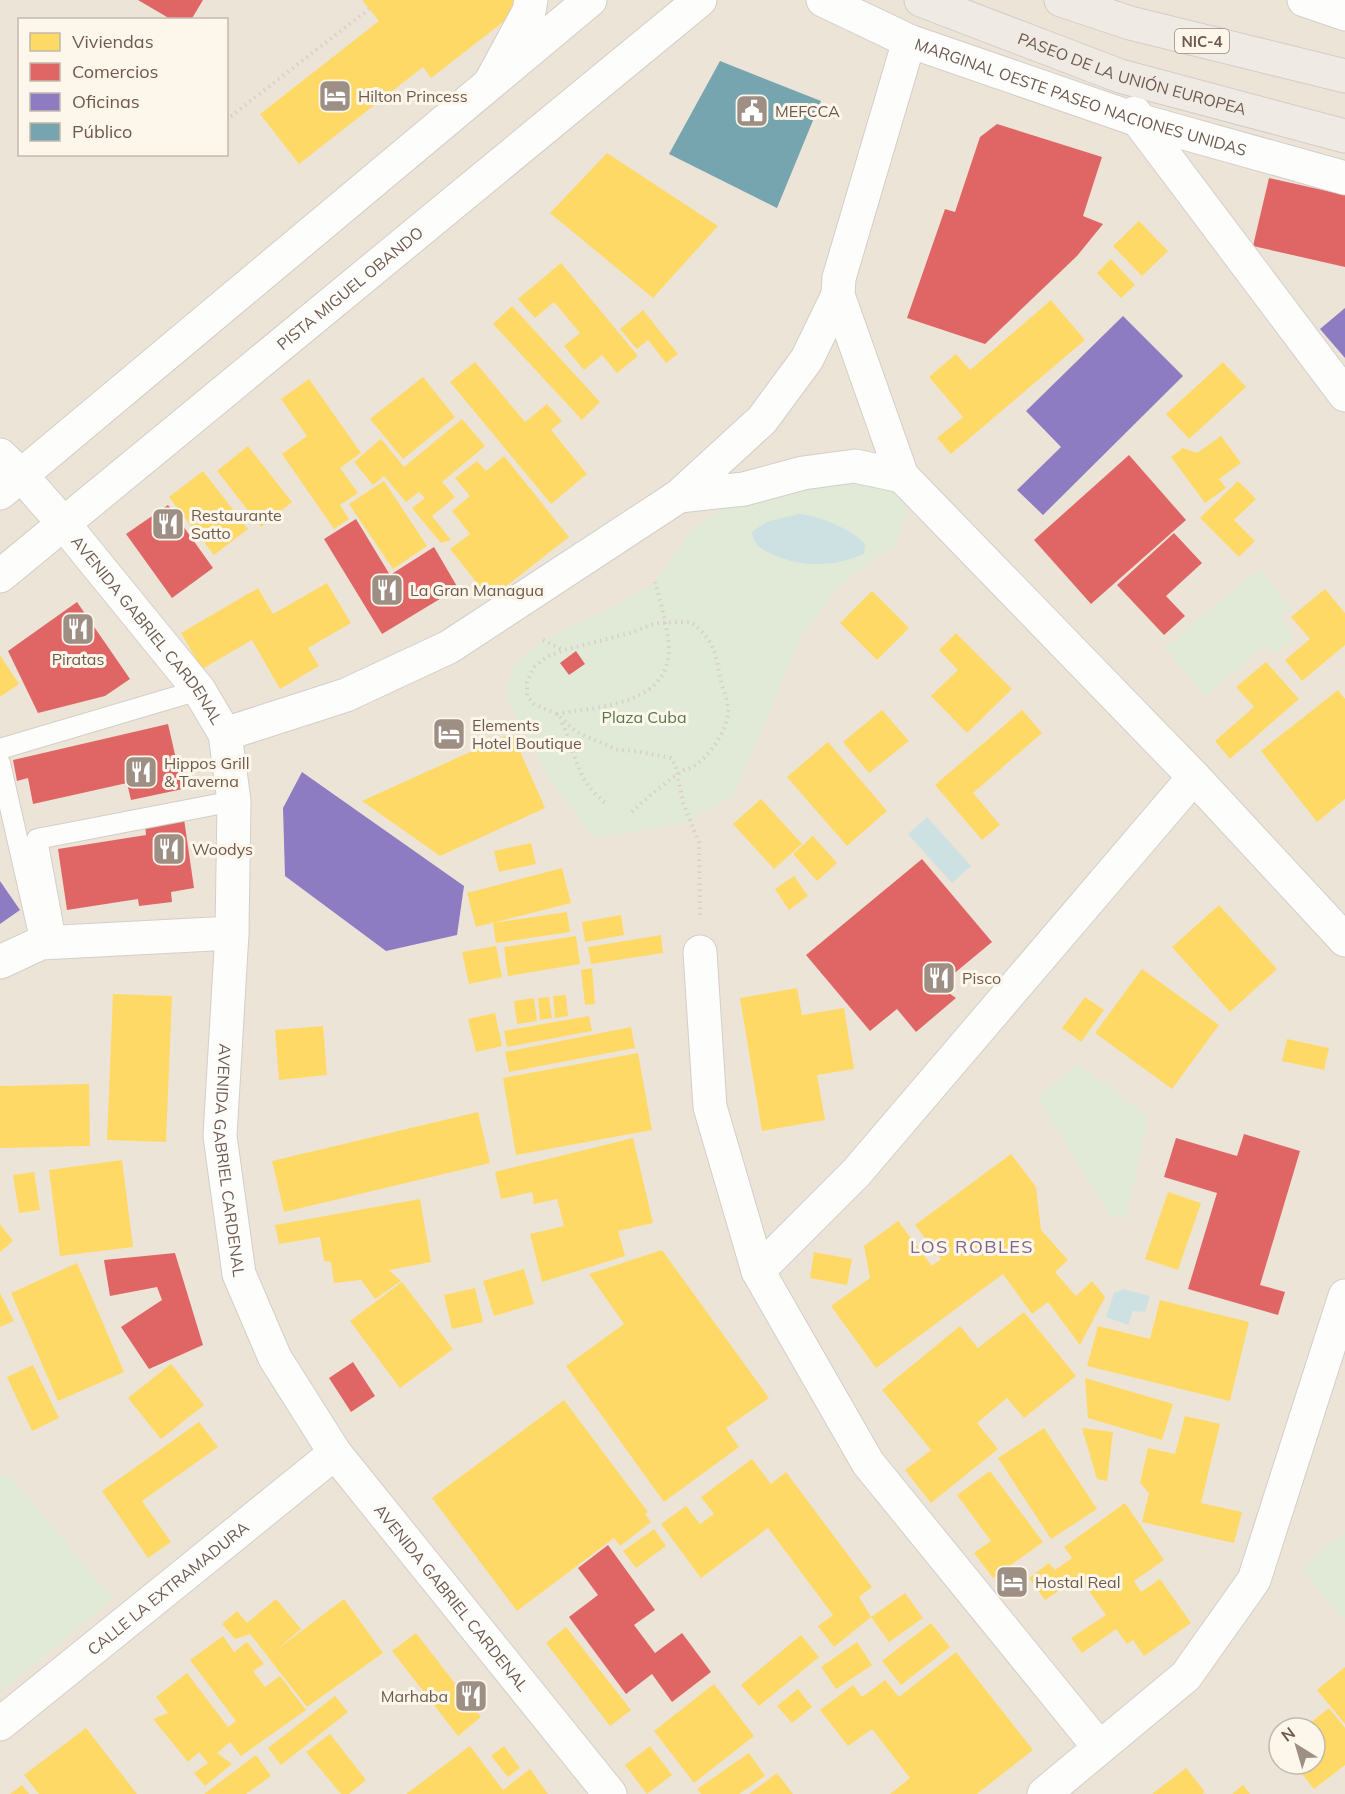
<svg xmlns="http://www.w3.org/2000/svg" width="1345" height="1794" font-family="Mulish,sans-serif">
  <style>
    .residential { fill: #ede4d8; fill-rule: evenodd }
    .green { fill: #e1ead6 }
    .water { fill: #cde1e3 }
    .homes { fill: #ffd966 }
    .shops { fill: #e06666 }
    .offices { fill: #8e7cc3 }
    .public { fill: #76a5af }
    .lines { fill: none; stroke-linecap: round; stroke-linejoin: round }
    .service-casing { stroke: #d3cec8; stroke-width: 22 }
    .minor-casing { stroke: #d3cec8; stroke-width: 35 }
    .tertiary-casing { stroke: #d3cec8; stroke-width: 35 }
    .secondary-casing { stroke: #d3cdc6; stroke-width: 35 }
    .trunk-casing { stroke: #d3ccc7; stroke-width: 35 }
    .path { stroke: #d6cfcb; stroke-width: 4; stroke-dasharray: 1.5 4.5; stroke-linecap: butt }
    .service { stroke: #fdfdfc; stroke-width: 20 }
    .minor { stroke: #fdfdfc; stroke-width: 33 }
    .tertiary { stroke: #fdfdfc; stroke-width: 33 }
    .secondary { stroke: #fdfdfc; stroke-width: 33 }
    .trunk { stroke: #f0eae5; stroke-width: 33 }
    .labels { text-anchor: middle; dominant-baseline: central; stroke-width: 6; stroke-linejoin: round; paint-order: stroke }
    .shield { fill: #fdf6eb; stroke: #9a897c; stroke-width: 1.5 }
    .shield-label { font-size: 15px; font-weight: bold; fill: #6f5a4d }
    .street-label { font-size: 16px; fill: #6f5a4d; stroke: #fdf6eb }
    .poi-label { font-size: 16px; fill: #6f5a4d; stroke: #fdf6eb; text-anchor: start }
    .park-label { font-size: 16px; fill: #57794a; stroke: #fdf6eb }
    .neighbourhood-label { font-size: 18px; letter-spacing: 1.5px; fill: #7f668c; stroke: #fdf6eb }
  </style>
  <rect width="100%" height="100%" fill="#f4f1ea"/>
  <path class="residential" d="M0 0H1345V1794H0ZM20 20H226V154H20ZM1279 1728H1315V1764H1279Z"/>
  <g class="green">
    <polygon points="881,471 904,499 907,516 895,546 872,560 837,589 800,639 734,795 683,824 593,838 549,779 505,695 514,664 543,640 613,607 655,582 692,529 721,509 760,493"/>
    <polygon points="1259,569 1292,608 1280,618 1295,637 1276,653 1265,646 1205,697 1164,648"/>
    <polygon points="1078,1064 1148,1117 1127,1218 1111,1217 1038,1098"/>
    <polygon points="0,1475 10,1476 113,1599 0,1692"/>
    <polygon points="1345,1531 1345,1622 1301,1569"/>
  </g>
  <g class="water">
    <path d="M798 514C817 515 853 529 865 544L864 554C834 567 802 568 772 554 760 549 754 545 752 532L766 522Z"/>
    <polygon points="927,817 971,866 952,883 908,834"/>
    <polygon points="1123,1289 1150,1296 1145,1312 1133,1311 1128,1325 1106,1317 1114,1293"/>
  </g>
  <g class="homes">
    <polygon points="362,0 513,0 520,9 431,78 423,67 299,164 260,114 379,21"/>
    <polygon points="607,153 718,226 653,298 550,213"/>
    <polygon points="1139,221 1168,251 1142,276 1113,246"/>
    <polygon points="1111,259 1135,285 1121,298 1097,273"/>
    <polygon points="561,263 638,356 617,373 602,355 584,370 564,346 580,333 554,302 535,318 518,299"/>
    <polygon points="1051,300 1085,340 951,454 937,438 963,417 929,377 956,354 970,370"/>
    <polygon points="512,306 600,402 582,420 493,324"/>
    <polygon points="643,310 678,354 666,363 648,340 637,349 620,329"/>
    <polygon points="475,362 525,422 547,404 562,421 551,430 587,474 551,504 450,382"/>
    <polygon points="1223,362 1246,387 1189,439 1166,414"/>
    <polygon points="423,377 455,417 403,459 370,419"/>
    <polygon points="309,379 361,453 340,468 358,493 340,505 349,519 334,529 282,454 307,436 281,399"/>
    <polygon points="462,419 485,446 442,482 455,497 432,516 451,540 441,543 412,508 425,498 419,492 406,502 384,476 373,485 354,462 381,439 404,467"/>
    <polygon points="1221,436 1241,463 1219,479 1226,488 1205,503 1171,457 1183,448 1197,453"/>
    <polygon points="248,446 292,502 261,527 217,471"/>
    <polygon points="504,456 569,537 490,599 450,549 470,534 452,511 470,496 455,478 477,461 486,471"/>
    <polygon points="203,471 248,529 214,555 169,497"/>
    <polygon points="384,481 427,546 393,569 349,504"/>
    <polygon points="1238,481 1256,499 1234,520 1255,541 1239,557 1200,518"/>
    <polygon points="327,583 351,623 308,648 319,666 280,689 252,640 202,669 181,633 258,588 273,614"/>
    <polygon points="1325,589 1345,613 1345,645 1302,681 1285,660 1310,639 1291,617"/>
    <polygon points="872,591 909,628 877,660 840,623"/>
    <polygon points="956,633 1012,689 967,733 931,696 958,670 939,650"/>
    <polygon points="0,655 19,684 0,697"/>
    <polygon points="1266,662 1299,699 1230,759 1215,741 1254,707 1236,687"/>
    <polygon points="1338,690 1345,699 1345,799 1317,822 1261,751"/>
    <polygon points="882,710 909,741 869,773 843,742"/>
    <polygon points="1022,710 1042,733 973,793 1000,825 982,840 935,785"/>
    <polygon points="512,733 545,808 440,856 362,801"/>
    <polygon points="828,742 887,811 847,846 787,777"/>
    <polygon points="761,799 802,844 774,869 733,824"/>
    <polygon points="813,836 837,863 817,881 793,854"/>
    <polygon points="531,843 536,864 499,872 494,851"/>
    <polygon points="562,868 571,903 476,927 467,893"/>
    <polygon points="794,876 808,896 789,910 775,889"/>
    <polygon points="1219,905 1277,969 1230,1012 1172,947"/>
    <polygon points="567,912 570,932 496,943 493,923"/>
    <polygon points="621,915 624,935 585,942 582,922"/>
    <polygon points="661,935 663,953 591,964 588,947"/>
    <polygon points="576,936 580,964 508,976 504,947"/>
    <polygon points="496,946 502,977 469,984 462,952"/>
    <polygon points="592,968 595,1004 585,1005 581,970"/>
    <polygon points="1142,969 1219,1025 1172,1089 1095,1033"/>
    <polygon points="797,988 802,1015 844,1008 854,1069 817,1075 825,1120 762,1131 740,998"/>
    <polygon points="113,994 172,996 166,1142 107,1140"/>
    <polygon points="566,995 568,1016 555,1018 553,996"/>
    <polygon points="549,997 552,1018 540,1020 538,998"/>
    <polygon points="1085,997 1104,1010 1081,1042 1062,1028"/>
    <polygon points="534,998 537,1021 517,1024 514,1001"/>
    <polygon points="495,1013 502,1046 476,1052 468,1019"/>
    <polygon points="589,1016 592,1031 507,1047 504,1031"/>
    <polygon points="323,1026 327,1075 279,1080 275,1030"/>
    <polygon points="631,1027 635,1048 509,1072 505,1052"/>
    <polygon points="1287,1039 1329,1048 1324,1070 1282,1061"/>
    <polygon points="638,1053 652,1130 516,1155 503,1078"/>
    <polygon points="89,1084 90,1146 0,1148 0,1086"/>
    <polygon points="478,1112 490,1163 284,1212 272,1161"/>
    <polygon points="633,1138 653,1223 618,1231 625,1256 542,1282 530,1234 564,1226 557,1199 534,1204 532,1192 501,1199 495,1172"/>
    <polygon points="1011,1154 1036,1187 1041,1230 1068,1260 1055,1272 1076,1296 1092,1281 1105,1297 1080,1345 1048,1302 1032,1314 1003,1274 876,1368 831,1306 870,1278 864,1246 898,1221 932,1266 941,1259 915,1225"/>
    <polygon points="122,1160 133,1247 60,1256 49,1170"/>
    <polygon points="34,1172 40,1210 19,1213 13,1175"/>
    <polygon points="1168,1192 1201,1203 1178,1270 1145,1259"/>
    <polygon points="420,1199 431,1262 389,1270 401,1281 375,1299 361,1280 334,1283 331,1262 324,1261 320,1237 279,1244 275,1225"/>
    <polygon points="0,1224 13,1241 0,1252"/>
    <polygon points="662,1250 769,1398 726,1428 739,1447 664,1502 566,1366 624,1324 589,1274"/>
    <polygon points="814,1252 852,1259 847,1285 810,1278"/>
    <polygon points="77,1263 124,1372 58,1401 11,1293"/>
    <polygon points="524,1269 534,1304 494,1316 483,1281"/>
    <polygon points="402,1282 453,1349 400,1388 350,1321"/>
    <polygon points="475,1288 483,1322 452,1329 444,1295"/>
    <polygon points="0,1293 14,1321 0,1327"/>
    <polygon points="1160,1300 1249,1322 1230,1401 1087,1366 1098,1326 1150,1339"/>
    <polygon points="1024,1312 1076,1376 1024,1418 1007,1398 977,1423 998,1449 931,1503 905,1470 931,1450 882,1390 960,1326 978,1348"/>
    <polygon points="171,1364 204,1405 161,1439 128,1398"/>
    <polygon points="33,1365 59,1418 32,1431 7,1377"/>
    <polygon points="1085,1378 1173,1404 1162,1440 1088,1418"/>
    <polygon points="564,1400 648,1512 645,1514 651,1522 620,1546 614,1538 517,1611 432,1498"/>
    <polygon points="1185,1416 1220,1424 1201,1503 1242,1512 1234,1543 1142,1522 1149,1493 1140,1483 1148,1448 1175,1454"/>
    <polygon points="199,1422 218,1447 142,1501 171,1542 148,1558 102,1491"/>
    <polygon points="1044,1428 1097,1509 1051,1539 998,1458"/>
    <polygon points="1082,1428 1113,1432 1107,1481 1097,1479"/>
    <polygon points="752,1459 771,1484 786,1472 872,1587 859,1597 871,1617 834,1647 818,1626 833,1615 768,1528 701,1578 661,1524 686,1506 700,1524 714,1514 701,1497"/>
    <polygon points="990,1471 1043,1542 993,1578 974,1553 991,1541 957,1495"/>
    <polygon points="1125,1503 1164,1560 1134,1581 1141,1592 1160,1579 1191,1623 1144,1656 1133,1640 1127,1644 1116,1629 1082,1653 1071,1638 1106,1615 1079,1577 1045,1600 1029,1578 1049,1563 1055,1570 1072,1558 1064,1547"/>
    <polygon points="654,1529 666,1546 636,1568 623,1551"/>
    <polygon points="905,1593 923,1618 889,1642 871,1617"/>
    <polygon points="276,1599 301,1629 275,1651 344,1599 383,1653 307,1707 250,1634 235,1639 222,1624 237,1611 247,1623"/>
    <polygon points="931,1623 950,1647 901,1685 882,1661"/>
    <polygon points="566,1627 631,1710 610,1726 546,1643"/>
    <polygon points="416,1633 481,1717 458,1736 392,1651"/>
    <polygon points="801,1635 819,1657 759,1706 741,1685"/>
    <polygon points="223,1636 234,1652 247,1642 264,1664 253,1671 265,1687 280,1676 306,1710 241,1756 230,1742 217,1753 232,1764 205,1786 194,1773 208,1763 199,1752 188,1762 153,1719 168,1713 156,1697 187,1673 228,1727 236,1721 190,1660"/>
    <polygon points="857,1642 872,1665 836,1689 821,1667"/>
    <polygon points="956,1652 1033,1750 977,1794 890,1794 910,1778 872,1729 848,1746 820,1710 853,1685 862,1697 885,1680 899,1697"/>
    <polygon points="1345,1667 1345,1724 1317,1690"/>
    <polygon points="714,1684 754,1736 694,1783 654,1731"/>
    <polygon points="798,1689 812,1707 792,1723 777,1706"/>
    <polygon points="335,1696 348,1712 281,1765 268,1748"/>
    <polygon points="1329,1708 1345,1728 1345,1765 1314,1789 1294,1764 1315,1764 1315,1728 1304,1728"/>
    <polygon points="86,1728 137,1794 39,1794 24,1775"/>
    <polygon points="330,1734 366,1780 349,1794 341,1794 306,1752"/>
    <polygon points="470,1746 503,1790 530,1769 548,1794 406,1794"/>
    <polygon points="504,1746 520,1768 508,1777 491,1756"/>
    <polygon points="650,1746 672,1775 647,1794 625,1765"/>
    <polygon points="749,1753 765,1776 739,1794 701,1794 697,1789"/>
    <polygon points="256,1755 271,1776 246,1794 204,1794"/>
    <polygon points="1186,1768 1205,1792 1202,1794 1152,1794"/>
    <polygon points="777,1773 793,1794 749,1794"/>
    <polygon points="22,1785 29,1794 10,1794"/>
    <polygon points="1243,1785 1250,1794 1232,1794"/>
  </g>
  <g class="shops">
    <polygon points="138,0 203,0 191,20 172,20"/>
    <polygon points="997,124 1102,157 1083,216 1103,224 1077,256 985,344 907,318 945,209 955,212 980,137"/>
    <polygon points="1269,178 1345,195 1345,267 1253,246"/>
    <polygon points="1129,455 1186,520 1091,604 1034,540"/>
    <polygon points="168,505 213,568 172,598 126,534"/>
    <polygon points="356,519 390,575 434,547 458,588 382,634 324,539"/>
    <polygon points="1174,533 1202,563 1166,596 1185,616 1164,635 1117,585"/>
    <polygon points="77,602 130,679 105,696 38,713 8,651"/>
    <polygon points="576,651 585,664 569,675 560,663"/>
    <polygon points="168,724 183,789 131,800 127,783 33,804 28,778 17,781 13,760"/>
    <polygon points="184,819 194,888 171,892 172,902 139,906 138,899 67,910 58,849 146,835 145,824"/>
    <polygon points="922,859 992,942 939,986 956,998 916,1032 897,1009 870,1031 806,955"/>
    <polygon points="1244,1134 1300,1151 1260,1285 1285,1292 1278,1315 1188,1289 1217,1193 1164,1177 1176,1138 1237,1156"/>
    <polygon points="175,1253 203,1345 149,1369 121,1327 162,1300 157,1287 110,1296 104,1260"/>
    <polygon points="353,1362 375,1396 351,1412 329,1378"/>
    <polygon points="608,1545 655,1610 634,1625 655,1653 682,1633 711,1672 672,1702 652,1674 626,1694 569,1617 598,1595 578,1568"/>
  </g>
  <g class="offices">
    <polygon points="1345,308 1345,358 1320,329"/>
    <polygon points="1123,316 1183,376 1043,515 1017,490 1061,447 1026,411"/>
    <polygon points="302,772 464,886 457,935 386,951 285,876 283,808"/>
    <polygon points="0,881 20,910 0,924"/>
  </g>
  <polygon class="public" points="720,61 821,101 777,208 669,154"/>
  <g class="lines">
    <g class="service-casing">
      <g id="service">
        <polyline points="0,749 199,690"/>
        <polyline points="0,763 41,943"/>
        <polyline points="56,941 37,839 234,801"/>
      </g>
    </g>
    <g class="minor-casing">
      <g id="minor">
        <path id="s1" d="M823 0 909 41 1138 120 1345 178"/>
        <polyline points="1304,0 1345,14"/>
        <polyline points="909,41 839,278 838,295 902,476 1194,777 1345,940"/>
        <polyline points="490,83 529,11 531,0"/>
        <polyline points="1135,113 1138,120 1345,395"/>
        <polyline points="0,455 21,475"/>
        <polyline points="679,496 744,489 803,473 855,466 902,476"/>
        <polyline points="225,734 346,695 449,647 679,496 762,420 807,359 838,295"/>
        <polyline points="700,952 710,1107 758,1271"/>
        <polyline points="0,962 41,943 232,933"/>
        <path id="s2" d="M0 1724 335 1453"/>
        <polyline points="1099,1747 868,1463 758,1271 856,1173 1194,777"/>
        <polyline points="1044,1794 1186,1676 1254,1580 1345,1296"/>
      </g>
    </g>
    <g class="tertiary-casing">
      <g id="tertiary">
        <path id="s3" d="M21 475 63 523 199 690 225 734 234 801 232 933 220 1136 239 1274 275 1358 335 1453 610 1794"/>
      </g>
    </g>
    <g class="secondary-casing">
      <g id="secondary">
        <polyline points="0,493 590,0"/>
        <path id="s4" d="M0 576 700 0"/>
      </g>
    </g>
    <g class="trunk-casing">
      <g id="trunk">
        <path id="s5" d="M921 0 1120 76 1345 136"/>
        <polyline points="1061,0 1130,23 1345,76"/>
      </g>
    </g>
    <g class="path">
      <polyline points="226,120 369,9"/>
      <polyline points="543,640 563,650"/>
      <path d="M557 714C594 707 660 706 668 659 672 640 660 601 655 582"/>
      <path d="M562 723C578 756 574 779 607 804"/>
      <path d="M632 812C647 797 665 783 682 771 686 768 690 769 694 766 710 756 726 732 728 713 729 701 722 688 720 677 715 651 713 639 691 622L656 623 630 633 564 650 548 656 534 667 527 682V696L534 704 557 714 576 732 618 750 636 751 671 758 676 767 683 803 699 842 700 918"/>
    </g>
    <use href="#service" class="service"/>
    <use href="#minor" class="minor"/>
    <use href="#tertiary" class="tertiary"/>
    <use href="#secondary" class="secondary"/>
    <use href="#trunk" class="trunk"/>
  </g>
  <defs>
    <g id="hotel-square" transform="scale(1.725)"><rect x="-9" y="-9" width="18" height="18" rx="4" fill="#9e8f84" stroke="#fdf6eb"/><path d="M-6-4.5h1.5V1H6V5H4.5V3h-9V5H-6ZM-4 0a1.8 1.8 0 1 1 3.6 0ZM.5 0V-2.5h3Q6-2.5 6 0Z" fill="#fff"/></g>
    <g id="civic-square" transform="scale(1.725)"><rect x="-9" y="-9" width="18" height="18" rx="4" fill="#9e8f84" stroke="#fdf6eb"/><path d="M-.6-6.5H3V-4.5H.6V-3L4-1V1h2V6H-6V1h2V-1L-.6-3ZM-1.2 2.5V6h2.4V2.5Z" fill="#fff"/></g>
    <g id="restaurant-square" transform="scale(1.725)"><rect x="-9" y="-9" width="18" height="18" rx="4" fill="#9e8f84" stroke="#fdf6eb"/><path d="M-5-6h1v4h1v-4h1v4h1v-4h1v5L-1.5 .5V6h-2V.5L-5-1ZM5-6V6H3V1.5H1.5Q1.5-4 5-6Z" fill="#fff"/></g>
  </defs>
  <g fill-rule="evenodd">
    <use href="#hotel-square" x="335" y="96"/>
    <use href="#civic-square" x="752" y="111"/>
    <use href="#restaurant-square" x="168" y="524"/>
    <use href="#restaurant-square" x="387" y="590"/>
    <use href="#restaurant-square" x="78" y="629"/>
    <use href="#hotel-square" x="449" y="734"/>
    <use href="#restaurant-square" x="141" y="772"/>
    <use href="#restaurant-square" x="169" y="849"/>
    <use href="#restaurant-square" x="939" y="978"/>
    <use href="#hotel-square" x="1012" y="1582"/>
    <use href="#restaurant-square" x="471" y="1696"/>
  </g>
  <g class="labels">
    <rect class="shield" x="1175" y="29" width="54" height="24" rx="4.5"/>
    <g class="shield-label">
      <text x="1202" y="41">NIC-4</text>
    </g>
    <g class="street-label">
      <text stroke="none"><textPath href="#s5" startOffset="224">PASEO DE LA UNIÓN EUROPEA</textPath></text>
      <text stroke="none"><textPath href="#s1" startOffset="276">MARGINAL OESTE PASEO NACIONES UNIDAS</textPath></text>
      <text stroke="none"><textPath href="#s4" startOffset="453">PISTA MIGUEL OBANDO</textPath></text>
      <text stroke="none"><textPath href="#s3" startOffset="200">AVENIDA GABRIEL CARDENAL</textPath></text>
      <text stroke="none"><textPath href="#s3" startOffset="758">AVENIDA GABRIEL CARDENAL</textPath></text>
      <text stroke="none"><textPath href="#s2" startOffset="216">CALLE LA EXTRAMADURA</textPath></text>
      <text stroke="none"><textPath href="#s3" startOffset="1262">AVENIDA GABRIEL CARDENAL</textPath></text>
    </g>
    <g class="poi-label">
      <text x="358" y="96">Hilton Princess</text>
      <text x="775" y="111">MEFCCA</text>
      <text x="191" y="515">Restaurante<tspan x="191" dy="18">Satto</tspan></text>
      <text x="410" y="590">La Gran Managua</text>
      <text x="78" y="659" text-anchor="middle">Piratas</text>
      <text x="472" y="725">Elements<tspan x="472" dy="18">Hotel Boutique</tspan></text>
      <text x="164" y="763">Hippos Grill<tspan x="164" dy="18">&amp; Taverna</tspan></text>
      <text x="192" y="849">Woodys</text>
      <text x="962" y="978">Pisco</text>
      <text x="1035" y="1582">Hostal Real</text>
      <text x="448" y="1696" text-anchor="end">Marhaba</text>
    </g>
    <g class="park-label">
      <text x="644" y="717">Plaza Cuba</text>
    </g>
    <g class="neighbourhood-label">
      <text x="972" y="1246">LOS ROBLES</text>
    </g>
  </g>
  <rect x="18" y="18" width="210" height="138" fill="#fdf6eb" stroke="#c4b8ac" stroke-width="1.5"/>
  <rect x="30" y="33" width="30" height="18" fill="#ffd966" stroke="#c4b8ac" stroke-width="1.5"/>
  <text x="72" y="48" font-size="18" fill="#6f5a4d">Viviendas</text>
  <rect x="30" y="63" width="30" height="18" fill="#e06666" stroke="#c4b8ac" stroke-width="1.5"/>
  <text x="72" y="78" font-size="18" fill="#6f5a4d">Comercios</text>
  <rect x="30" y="93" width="30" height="18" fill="#8e7cc3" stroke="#c4b8ac" stroke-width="1.5"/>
  <text x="72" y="108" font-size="18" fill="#6f5a4d">Oficinas</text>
  <rect x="30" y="123" width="30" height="18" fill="#76a5af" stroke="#c4b8ac" stroke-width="1.5"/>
  <text x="72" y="138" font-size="18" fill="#6f5a4d">Público</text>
  <g transform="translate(1297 1746) rotate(323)"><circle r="28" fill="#fdf6eb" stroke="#c4b8ac" stroke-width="1.5"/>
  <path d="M0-4.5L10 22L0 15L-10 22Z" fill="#9e8f84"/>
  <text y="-9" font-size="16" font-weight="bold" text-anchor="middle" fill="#6f5a4d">N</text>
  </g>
</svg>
